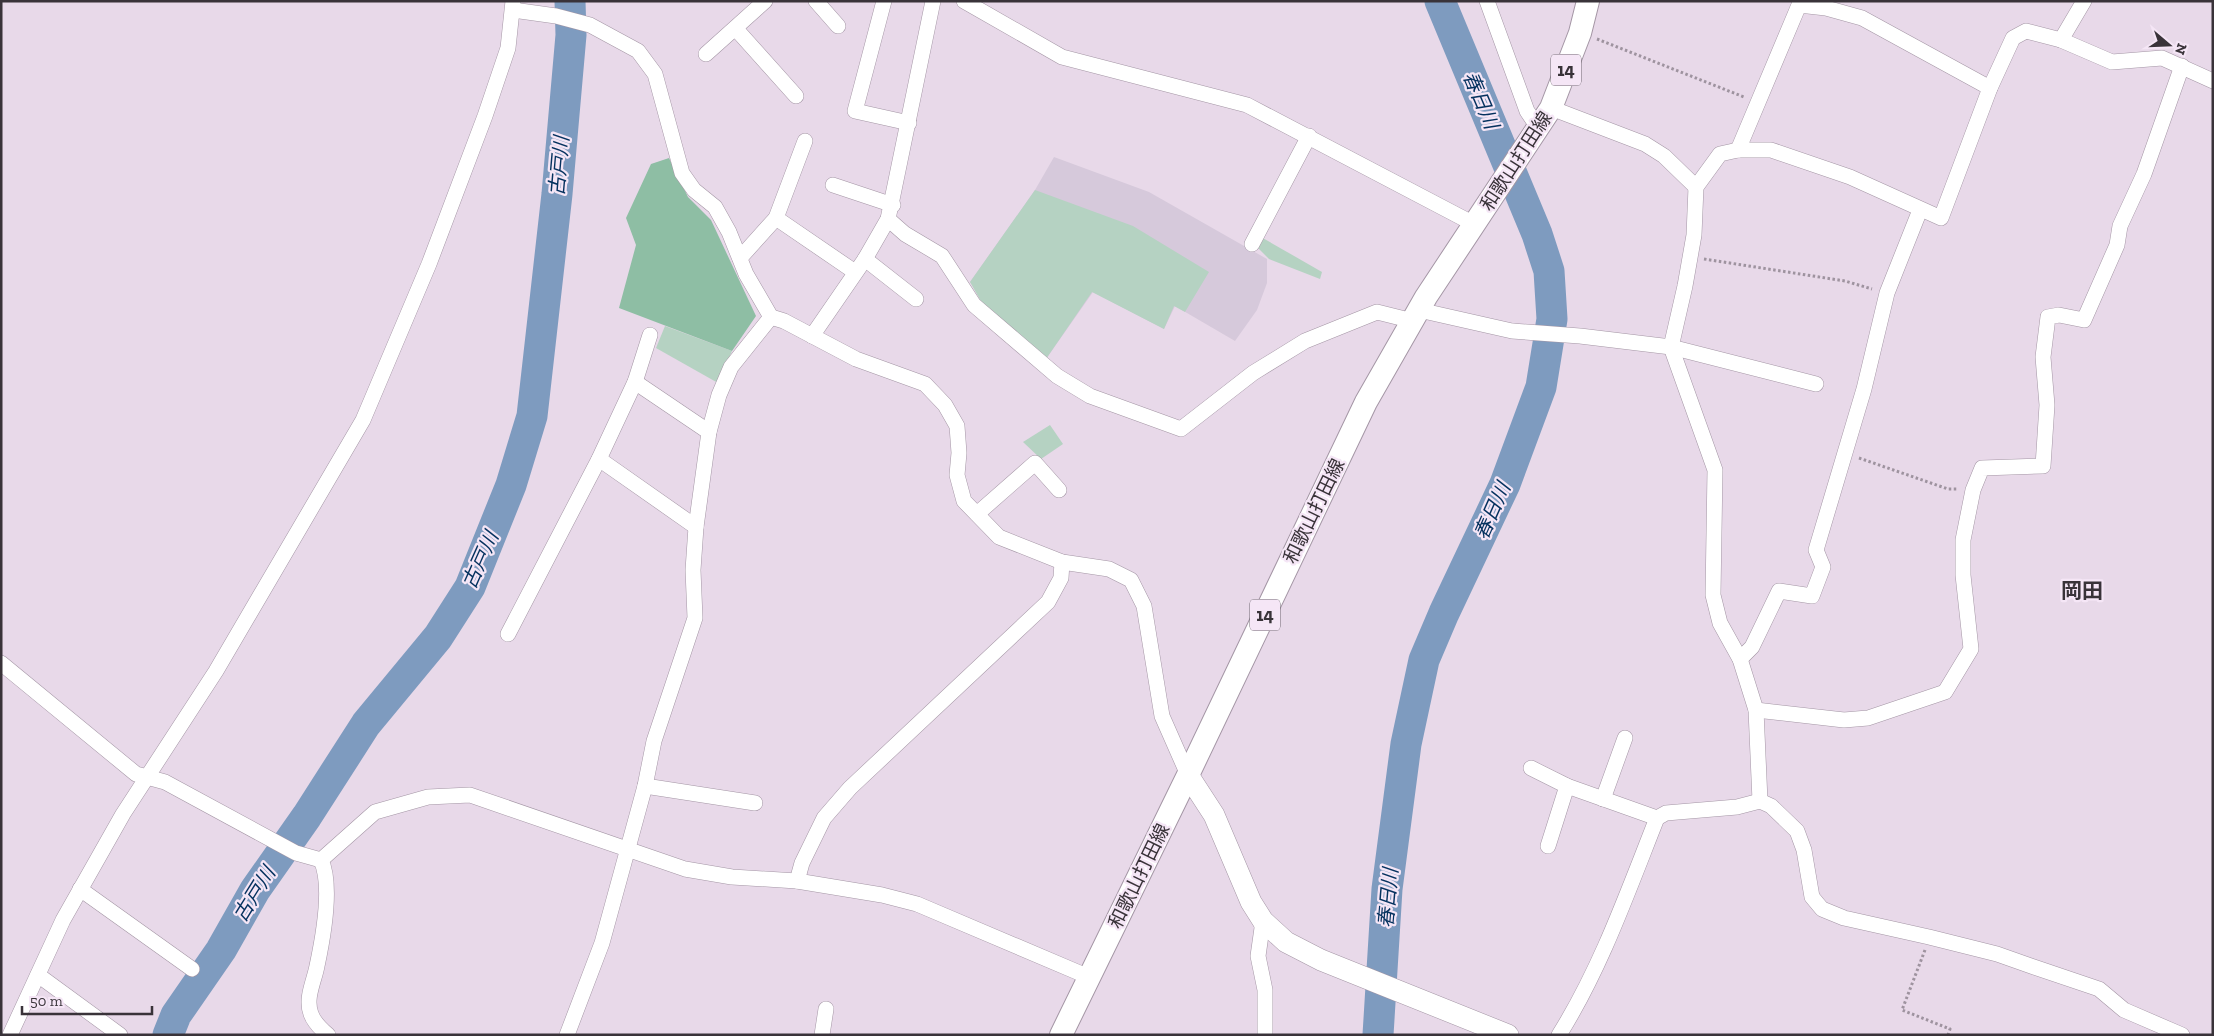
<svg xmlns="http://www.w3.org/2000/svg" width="2214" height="1036" font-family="'Zilla Slab','Noto Sans JP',serif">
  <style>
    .education { fill: #d6c9db }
    .green { fill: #b5d2c2 }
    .forest { fill: #8ebea4 }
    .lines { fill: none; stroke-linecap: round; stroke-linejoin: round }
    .river { stroke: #7e9bbf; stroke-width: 31 }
    .street-casing { stroke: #a496a5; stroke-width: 16 }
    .secondary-casing { stroke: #a496a5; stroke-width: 22 }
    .primary-casing { stroke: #a496a5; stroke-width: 24 }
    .path { stroke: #9e939f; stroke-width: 3; stroke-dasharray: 2.5 2.5; stroke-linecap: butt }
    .street { stroke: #fff; stroke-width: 15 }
    .secondary { stroke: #fff; stroke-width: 21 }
    .primary { stroke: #fff; stroke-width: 22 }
    .labels { text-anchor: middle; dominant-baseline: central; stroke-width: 4.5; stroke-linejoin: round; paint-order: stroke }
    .shield { fill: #f5e6f6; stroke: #716972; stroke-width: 1 }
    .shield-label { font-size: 18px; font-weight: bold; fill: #393339 }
    .street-label { font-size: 19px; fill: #393339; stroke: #f5e6f6 }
    .water-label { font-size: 20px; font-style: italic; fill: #04315e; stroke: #f5e6f6 }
    .quarter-label { font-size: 21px; font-weight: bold; fill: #393339; stroke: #f5e6f6 }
  </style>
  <rect width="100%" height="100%" fill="#e8d9e9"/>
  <polygon class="education" points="1054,157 1149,192 1267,259 1267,283 1257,310 1235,341 1175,306 1164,329 1093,292 1046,359 970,282 1035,190"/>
  <g class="green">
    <polygon points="1035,190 1133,226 1209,272 1185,312 1174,306 1164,329 1092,292 1046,359 982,303 970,282"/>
    <polygon points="1261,237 1322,272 1320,279 1269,259 1257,247"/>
    <polygon points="665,326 732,351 718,383 656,348"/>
    <polygon points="1050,425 1063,444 1041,459 1023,442"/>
  </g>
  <polygon class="forest" points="669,158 688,197 711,220 756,316 732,351 619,308 636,245 626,218 651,164"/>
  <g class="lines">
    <g class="river">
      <polyline points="168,1035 176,1015 221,950 255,890 307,816 366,724 438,637 470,587 511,485 532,416 557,194 571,35 570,1"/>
      <polyline points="1378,1035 1387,889 1406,744 1424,660 1444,613 1505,484 1541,387 1552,319 1549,271 1537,234 1440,1"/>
    </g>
    <g class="street-casing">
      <g id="street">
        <polyline points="816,1 838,26"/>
        <polyline points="884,1 855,111 909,123"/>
        <polyline points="964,1 1062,57 1247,105 1474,224"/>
        <polyline points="1487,1 1527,111 1539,129"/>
        <polyline points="513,10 556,16 590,25 638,51 655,74 682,173 694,190 715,207 729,232 746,274 771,317 784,321 856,359 925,384 945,405 957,426 959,453 957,475 964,501 999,537 1062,562 1109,569 1131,580 1144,606 1162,716 1188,775"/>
        <polyline points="736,29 796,96"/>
        <polyline points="2061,40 2084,1"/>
        <polyline points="706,54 765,1"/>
        <polyline points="1551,108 1645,144 1664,156 1696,187"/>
        <polyline points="1738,150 1799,5 1826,8 1862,18 1990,88"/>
        <polyline points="833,185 893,205"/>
        <polyline points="776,218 855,272"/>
        <polyline points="888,219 905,234 942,256 974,305 1057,376 1090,396 1181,429 1253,373 1305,341 1377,312 1413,321"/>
        <polyline points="1252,244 1309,136"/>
        <polyline points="740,258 776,218 805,141"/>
        <polyline points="865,259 916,299"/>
        <polyline points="1419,310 1512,331 1580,336 1671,347 1816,384"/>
        <polyline points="812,336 865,259 888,219 933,1"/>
        <polyline points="635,382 709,432"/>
        <polyline points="599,459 696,527"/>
        <polyline points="977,514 1035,463 1059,490"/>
        <polyline points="508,634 599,459 635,382 650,335"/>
        <polyline points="1740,659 1752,647 1779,591 1812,596 1823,567 1816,550 1864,389 1887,293 1920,210"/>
        <polyline points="1,663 136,774 165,782 296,853 321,860 375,812 428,797 470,795 685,869 732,877 797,881 882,895 917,904 1089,977"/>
        <polyline points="1756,710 1844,720 1868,718 1945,692 1971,649 1963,575 1963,540 1973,490 1982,468 2043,466 2047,405 2043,357 2048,317 2059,315 2084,320 2117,245 2120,226 2144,174 2182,66"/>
        <polyline points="1531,768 1567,786 1657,818"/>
        <polyline points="645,786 755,803"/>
        <polyline points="1603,799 1625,738"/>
        <polyline points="1760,801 1756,710 1740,659 1720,623 1713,595 1715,470 1671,347 1685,286 1694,235 1696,187 1720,154 1738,150 1771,150 1850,177 1941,218 1990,88 2013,38 2026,31 2061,40 2112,62 2162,58 2213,81"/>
        <polyline points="1548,846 1567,786"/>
        <path d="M321 860C333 886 323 938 317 966 314 982 305 998 311 1014 314 1022 322 1030 328 1035"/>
        <polyline points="797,881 802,863 824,818 850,788 1048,602 1061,578 1062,562"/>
        <polyline points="80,889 192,969"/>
        <polyline points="1263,921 1258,956 1265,990 1265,1035"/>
        <polyline points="38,975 120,1035"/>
        <polyline points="10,1035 63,920 123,814 216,671 363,420 429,264 485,116 508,48 513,1"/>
        <polyline points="567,1035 602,943 645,786 654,741 695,618 693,570 696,527 709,432 719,395 731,367 771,317"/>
        <polyline points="822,1035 826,1009"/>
        <path d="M1559 1035C1601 968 1628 891 1657 818L1666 813 1737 807 1760 801 1771 806 1797 831 1804 850 1812 897 1822 909 1844 918 1929 937 1997 954 2031 966 2099 989 2124 1010 2182 1035"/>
      </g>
    </g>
    <g class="secondary-casing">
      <polyline id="secondary" points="1188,775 1214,815 1251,902 1263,921 1286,942 1321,960 1508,1035"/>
    </g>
    <g class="primary-casing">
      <polyline id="primary" points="1061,1035 1188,775 1366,402 1426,297 1551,108 1580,33 1588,1"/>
    </g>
    <g class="path">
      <polyline points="1597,39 1744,97"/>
      <polyline points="1704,259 1845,281 1872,289"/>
      <polyline points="1859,458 1948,489 1958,489"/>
      <polyline points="1925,950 1902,1010 1950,1029 1948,1035"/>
    </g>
    <use href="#street" class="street"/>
    <use href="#secondary" class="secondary"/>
    <use href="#primary" class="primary"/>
  </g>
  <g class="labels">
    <g class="shield">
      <rect x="1551" y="54.5" width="30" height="31" rx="4"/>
      <rect x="1250" y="599.5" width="30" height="31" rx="4"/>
    </g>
    <g class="shield-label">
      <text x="1566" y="70">14</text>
      <text x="1265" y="615">14</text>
    </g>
    <g class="street-label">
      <text transform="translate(1516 161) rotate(-57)">和歌山打田線</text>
      <text transform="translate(1314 511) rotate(-64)">和歌山打田線</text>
      <text transform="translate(1139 876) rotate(-64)">和歌山打田線</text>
    </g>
    <g class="water-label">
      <text transform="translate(1481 100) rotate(67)">春日川</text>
      <text transform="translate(559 166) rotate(-85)">古戸川</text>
      <text transform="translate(1492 511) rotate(-66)">春日川</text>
      <text transform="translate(480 560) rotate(-66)">古戸川</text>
      <text transform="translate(254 894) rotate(-58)">古戸川</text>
      <text transform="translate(1388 898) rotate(-85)">春日川</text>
    </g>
    <g class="quarter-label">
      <text x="2082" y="590">岡田</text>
    </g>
  </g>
  <rect width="2214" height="1036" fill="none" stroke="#393339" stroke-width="5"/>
  <g transform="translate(2169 45) rotate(109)" stroke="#f5e6f6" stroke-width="4" paint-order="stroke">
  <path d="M0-4L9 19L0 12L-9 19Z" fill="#393339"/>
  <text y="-8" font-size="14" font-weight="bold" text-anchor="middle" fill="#393339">N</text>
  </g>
  <path d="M22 1006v8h130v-8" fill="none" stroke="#393339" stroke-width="2.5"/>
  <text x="30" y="1006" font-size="15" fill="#393339" stroke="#f5e6f6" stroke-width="4" paint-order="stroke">50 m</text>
</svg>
